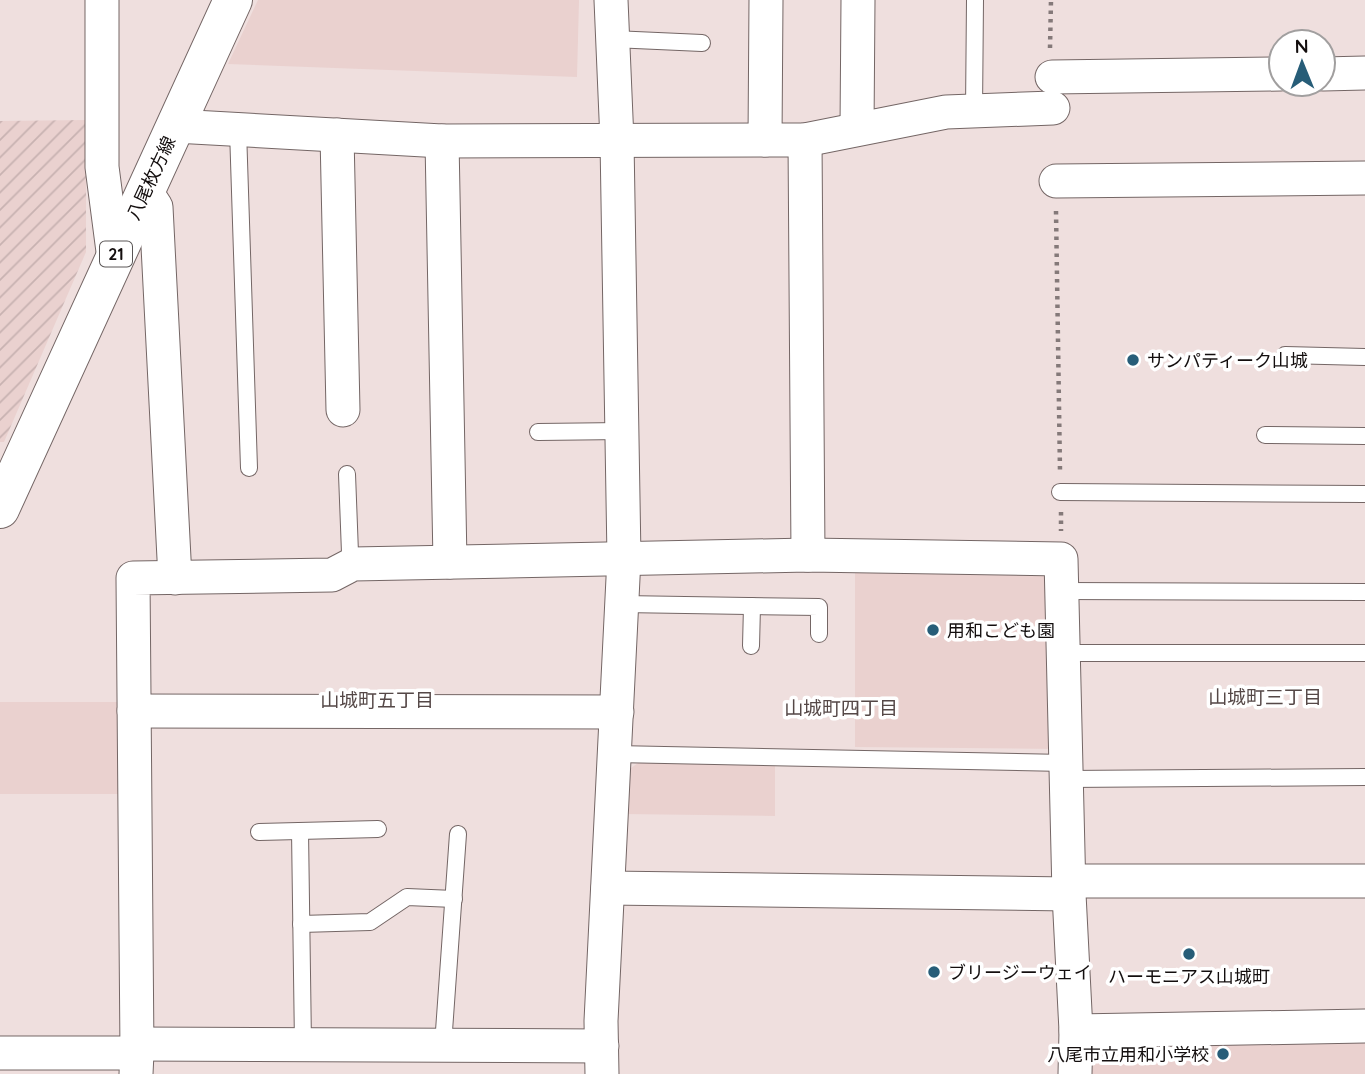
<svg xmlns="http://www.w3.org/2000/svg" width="1365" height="1074" font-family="Quicksand,'Noto Sans JP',sans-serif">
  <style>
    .built { fill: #ead1cf }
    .industrial { fill: url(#industrial-furrows) }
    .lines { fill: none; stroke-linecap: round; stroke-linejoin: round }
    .lane-casing { stroke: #746665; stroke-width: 18 }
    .street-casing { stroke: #746665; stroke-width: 35 }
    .primary-casing { stroke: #746665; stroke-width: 40 }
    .path { stroke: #847979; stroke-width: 4.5; stroke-dasharray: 3.5 5; stroke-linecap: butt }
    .lane { stroke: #fff; stroke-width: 16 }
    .street { stroke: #fff; stroke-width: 33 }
    .primary { stroke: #fff; stroke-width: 38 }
    .poi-dot { fill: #275d78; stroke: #fff; stroke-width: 2.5 }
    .labels { text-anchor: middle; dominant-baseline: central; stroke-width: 7; stroke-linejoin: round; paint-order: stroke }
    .shield { fill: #fff; stroke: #5a5656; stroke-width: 2 }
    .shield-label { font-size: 16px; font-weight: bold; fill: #130e0e }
    .street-label { font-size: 18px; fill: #130e0e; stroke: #fff }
    .poi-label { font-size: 18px; fill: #130e0e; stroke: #fff; text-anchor: start }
    .neighbourhood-label { font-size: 19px; fill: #554847; stroke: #fff }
  </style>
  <defs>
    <pattern id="industrial-furrows" width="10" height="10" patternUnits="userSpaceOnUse" patternTransform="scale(1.75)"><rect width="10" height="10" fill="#ead1cf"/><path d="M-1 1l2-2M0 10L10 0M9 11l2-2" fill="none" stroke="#c8b2b1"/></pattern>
  </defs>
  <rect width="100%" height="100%" fill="#efdfde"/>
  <g class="built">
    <polygon points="258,0 579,0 577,77 228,64"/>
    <polygon points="855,564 1057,566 1057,749 855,747"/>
    <rect x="0" y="702" width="127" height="92"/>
    <polygon points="641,761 775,762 775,816 623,814 624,773"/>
    <polygon points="1365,1029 1365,1074 1081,1074 1082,1034"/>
  </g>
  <polygon class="industrial" points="86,120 86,252 4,442 0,442 0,121"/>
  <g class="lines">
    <g class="lane-casing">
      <g id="lane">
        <polyline points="613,39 702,43"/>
        <polyline points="974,111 975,0"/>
        <polyline points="238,130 249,468"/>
        <polyline points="1285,355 1365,357"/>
        <polyline points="538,432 622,431"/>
        <polyline points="1265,435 1365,436"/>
        <polyline points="347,474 350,553 353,564"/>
        <polyline points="1060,492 1365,494"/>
        <polyline points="1062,591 1365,592"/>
        <polyline points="622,604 819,607 819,634"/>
        <polyline points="751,646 752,606"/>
        <polyline points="1063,653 1365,653"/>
        <polyline points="615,754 1065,763"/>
        <polyline points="1066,779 1365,777"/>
        <polyline points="300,831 303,1045"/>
        <polyline points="259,832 378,829"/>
        <polyline points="301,924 370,922 407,897 454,899"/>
        <polyline points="443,1045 458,834"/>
      </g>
    </g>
    <g class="street-casing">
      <g id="street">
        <polyline points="102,0 102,167 114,259"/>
        <polyline points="1323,74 1365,73"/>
        <polyline points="1052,77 1281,74"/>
        <polyline points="175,126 442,141 805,140 946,112 1053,108"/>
        <polyline points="857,129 858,0"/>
        <polyline points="337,135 343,410"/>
        <polyline points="765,140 766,0"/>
        <polyline points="805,140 808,555"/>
        <polyline points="442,141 450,562"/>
        <polyline points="1056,181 1365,178"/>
        <polyline points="145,190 156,207 175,578"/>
        <polyline points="134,711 617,712"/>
        <polyline points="1069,881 1365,881"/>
        <polyline points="608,888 1069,894"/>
        <polyline points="1076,1031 1365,1026"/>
        <polyline points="136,1044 602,1046"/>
        <polyline points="0,1053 137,1053 136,1074"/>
        <polyline points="137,1053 133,578 332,575 353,564 808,555 1061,559 1069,894 1076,1031 1075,1074"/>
        <polyline points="602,1074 601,1021 624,558 617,141 611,0"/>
      </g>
    </g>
    <g class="primary-casing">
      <polyline id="primary" points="0,509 233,0"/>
    </g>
    <g class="path">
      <polyline points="1050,48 1051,0"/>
      <polyline points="1056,211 1060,471"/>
      <polyline points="1061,512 1061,531"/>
    </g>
    <use href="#lane" class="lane"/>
    <use href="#street" class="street"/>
    <use href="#primary" class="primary"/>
  </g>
  <g class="poi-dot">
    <circle cx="1133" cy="360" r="7"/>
    <circle cx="933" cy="630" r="7"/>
    <circle cx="1189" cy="954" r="7"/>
    <circle cx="934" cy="972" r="7"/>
    <circle cx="1223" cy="1054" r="7"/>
  </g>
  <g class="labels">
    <rect class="shield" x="100" y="241.5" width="32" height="25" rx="5"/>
    <g class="shield-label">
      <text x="116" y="254">21</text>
    </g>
    <g class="street-label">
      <text transform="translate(151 178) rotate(-65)">八尾枚方線</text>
    </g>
    <g class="poi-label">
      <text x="1147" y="360">サンパティーク山城</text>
      <text x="947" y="630">用和こども園</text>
      <text x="948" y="972">ブリージーウェイ</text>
      <text x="1189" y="976" text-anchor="middle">ハーモニアス山城町</text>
      <text x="1209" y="1054" text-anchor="end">八尾市立用和小学校</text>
    </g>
    <g class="neighbourhood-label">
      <text x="1265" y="697">山城町三丁目</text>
      <text x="377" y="700">山城町五丁目</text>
      <text x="841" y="708">山城町四丁目</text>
    </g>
  </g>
  <g transform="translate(1302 63) rotate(359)"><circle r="33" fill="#ffffff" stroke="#a19f9f" stroke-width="2"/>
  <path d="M0-5L12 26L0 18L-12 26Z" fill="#275d78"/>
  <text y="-10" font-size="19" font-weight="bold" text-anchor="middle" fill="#130e0e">N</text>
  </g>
</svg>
